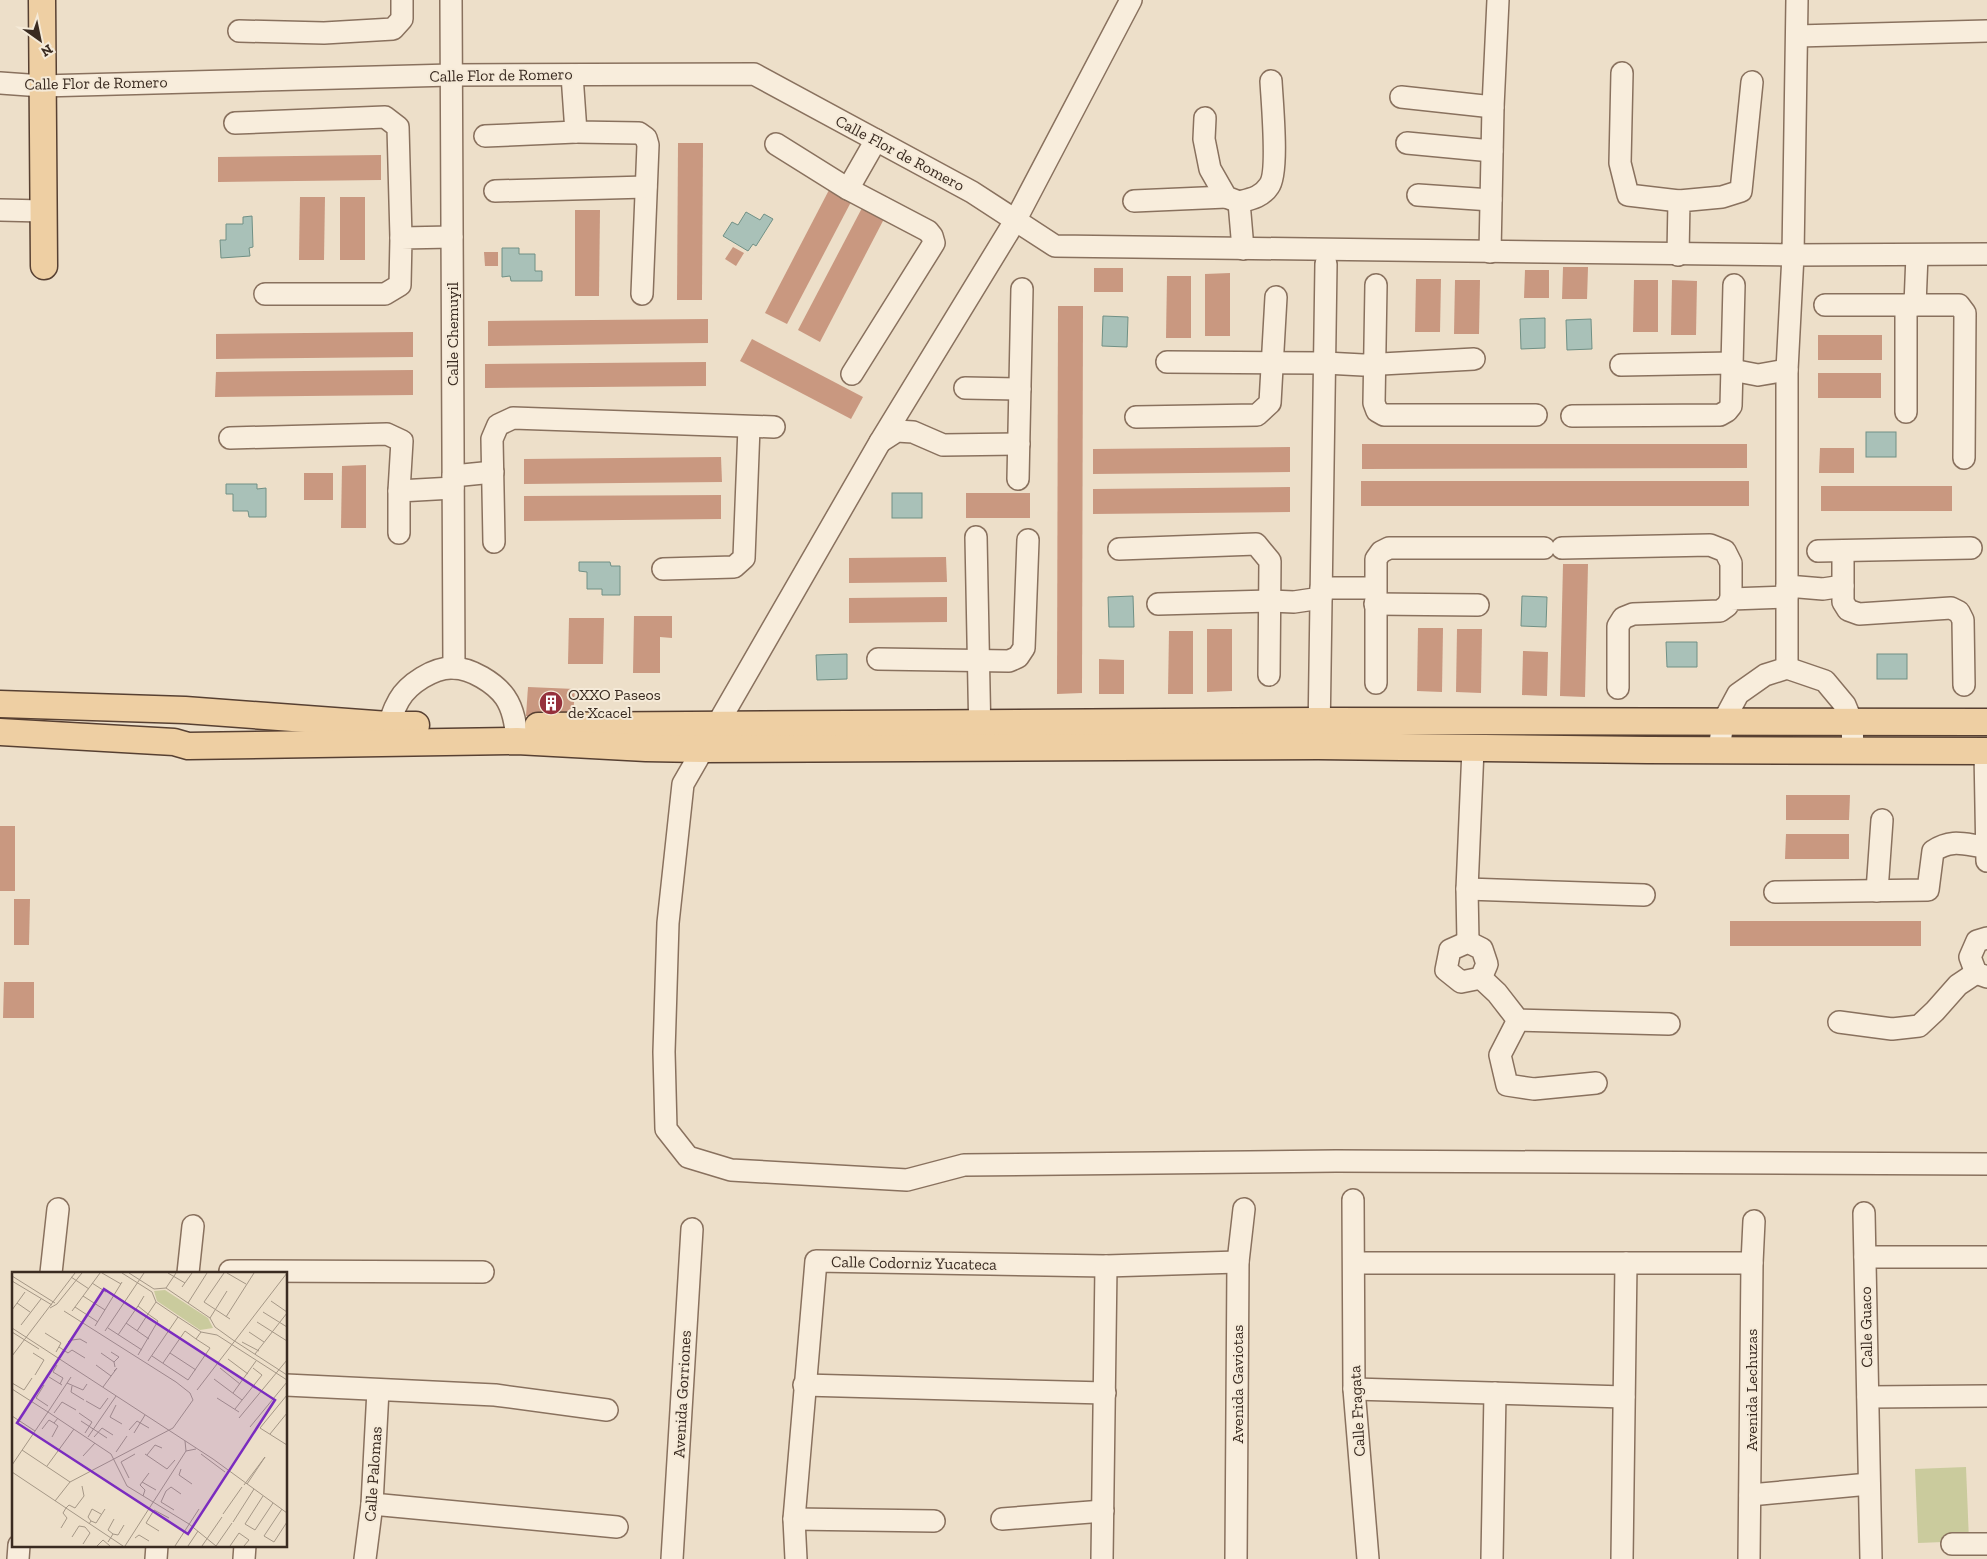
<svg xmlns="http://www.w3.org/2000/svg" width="1987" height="1559" font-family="'Zilla Slab',serif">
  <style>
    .green { fill: #cacb9d }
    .water { fill: #a9c1b8; stroke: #709085 }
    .building { fill: #c99880 }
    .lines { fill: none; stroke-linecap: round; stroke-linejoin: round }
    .minor-casing { stroke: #89715e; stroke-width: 24 }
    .major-casing { stroke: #574032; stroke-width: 29 }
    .minor { stroke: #f8eddc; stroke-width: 21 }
    .major { stroke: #eecfa3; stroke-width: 26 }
    .labels { text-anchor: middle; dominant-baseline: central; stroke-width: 4; stroke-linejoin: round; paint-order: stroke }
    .street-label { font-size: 16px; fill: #3a2b21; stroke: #f5ead8 }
    .poi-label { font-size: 16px; fill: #3a2b21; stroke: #f5ead8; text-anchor: start }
    .inset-road { fill: none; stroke: #a59786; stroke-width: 1 }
    .view { fill: #7b2cbf; fill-opacity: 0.15; stroke: #7b2cbf; stroke-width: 2.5 }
    .inset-edge { fill: none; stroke: #3a2b21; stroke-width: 2.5 }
  </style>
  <rect width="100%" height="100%" fill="#eddfc9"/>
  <polygon class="green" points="1966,1467 1969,1541 1918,1543 1915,1469"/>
  <g class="water">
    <polygon points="746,212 760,220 764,214 773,219 756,246 753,244 748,251 723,236 732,222 738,225"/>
    <polygon points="252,216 253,247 249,248 250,256 221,258 220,240 226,240 226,224 243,224 243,217"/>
    <polygon points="502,248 519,248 519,254 535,254 535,271 542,271 542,281 511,281 510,276 502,277"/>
    <polygon points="1103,316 1128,317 1127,347 1102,346"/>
    <polygon points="1545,318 1545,348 1521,349 1520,319"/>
    <polygon points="1591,319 1592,349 1567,350 1566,320"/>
    <rect x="1866" y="432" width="30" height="25"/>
    <polygon points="226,484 257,484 257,489 266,488 266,517 249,517 248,511 233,511 233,494 226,494"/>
    <rect x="892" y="493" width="30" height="25"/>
    <polygon points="579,562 610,562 611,566 620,566 620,595 602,595 602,589 587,589 587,572 579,571"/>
    <polygon points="1133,596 1134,627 1109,627 1108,597"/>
    <polygon points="1522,596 1547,597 1546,627 1521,626"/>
    <polygon points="1666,642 1697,642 1697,667 1667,667"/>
    <polygon points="847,654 847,679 817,680 816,655"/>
    <rect x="1877" y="654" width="30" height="25"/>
  </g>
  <g class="building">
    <polygon points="678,143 703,143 702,300 677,300"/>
    <polygon points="381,155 381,180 218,182 218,157"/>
    <polygon points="829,190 851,202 787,324 765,313"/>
    <polygon points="300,197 325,197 324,260 299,260"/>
    <rect x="340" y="197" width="25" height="63"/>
    <polygon points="862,208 884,219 820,342 798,330"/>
    <polygon points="575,210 600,210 599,296 575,296"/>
    <polygon points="733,247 744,253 736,266 725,259"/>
    <polygon points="484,252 498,252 498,266 485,266"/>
    <polygon points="1563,267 1588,267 1587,299 1562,299"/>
    <rect x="1094" y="268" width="29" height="24"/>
    <polygon points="1525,270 1549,270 1549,298 1524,298"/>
    <polygon points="1230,273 1230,336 1205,336 1205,274"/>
    <polygon points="1167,276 1191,276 1191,338 1166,338"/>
    <polygon points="1416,279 1441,279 1440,332 1415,332"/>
    <polygon points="1455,280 1480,280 1479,334 1454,334"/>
    <polygon points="1634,280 1658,280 1658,332 1633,332"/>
    <polygon points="1672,280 1697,281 1696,335 1671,335"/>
    <polygon points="1058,306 1083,306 1082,693 1057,694"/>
    <polygon points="708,319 708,343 488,346 488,321"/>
    <polygon points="413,332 413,357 216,359 216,334"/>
    <rect x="1818" y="335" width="64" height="25"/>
    <polygon points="752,339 863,397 851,419 740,361"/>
    <polygon points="706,362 706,386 485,388 485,364"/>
    <polygon points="413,370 413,395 215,397 216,372"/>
    <rect x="1818" y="373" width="63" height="25"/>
    <polygon points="1362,444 1747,444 1747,468 1362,469"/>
    <polygon points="1290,447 1290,472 1093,474 1093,449"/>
    <polygon points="1820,448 1854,448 1854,473 1819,473"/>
    <polygon points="721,457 722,482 524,484 524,459"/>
    <polygon points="366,465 366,528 341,528 342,466"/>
    <rect x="304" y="473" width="29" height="27"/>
    <rect x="1361" y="481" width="388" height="25"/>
    <rect x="1821" y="486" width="131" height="25"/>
    <polygon points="1290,487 1290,512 1093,514 1093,489"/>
    <rect x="966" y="493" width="64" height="25"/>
    <polygon points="721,495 721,519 524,521 524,496"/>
    <polygon points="946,557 947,582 849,583 849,558"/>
    <polygon points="1563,564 1588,564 1585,697 1560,696"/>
    <polygon points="947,597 947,622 849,623 849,598"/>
    <polygon points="634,616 672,616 672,638 660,637 660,673 633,673"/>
    <polygon points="569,618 604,618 603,664 568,664"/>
    <polygon points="1418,628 1443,628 1442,692 1417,691"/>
    <polygon points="1207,629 1232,629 1232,691 1207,692"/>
    <polygon points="1457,629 1482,629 1481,693 1456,692"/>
    <polygon points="1169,631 1193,631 1193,694 1168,694"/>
    <polygon points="1523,651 1548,652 1547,696 1522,695"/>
    <polygon points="1099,659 1124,660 1124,694 1099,694"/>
    <polygon points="528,687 575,689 573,716 526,716"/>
    <polygon points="1786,795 1850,795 1849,820 1786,820"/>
    <rect x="0" y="826" width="15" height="65"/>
    <polygon points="1786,834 1849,834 1849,859 1785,859"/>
    <polygon points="14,899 30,899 29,945 14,945"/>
    <rect x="1730" y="921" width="191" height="25"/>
    <polygon points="4,982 34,982 34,1018 3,1018"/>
  </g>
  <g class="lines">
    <g class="minor-casing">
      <g id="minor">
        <polyline points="451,0 454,668"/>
        <polyline points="1131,0 1015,221 880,442 683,784 668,923 664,1052 666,1129 688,1157 731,1170 907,1180 964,1165 1336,1161 1987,1164"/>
        <polyline points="239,31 324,33 393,29 402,19 402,0"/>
        <polyline points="1797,36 1987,31"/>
        <polyline points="1622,73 1620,163 1628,195 1679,201"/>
        <polyline points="572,75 576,132 639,133 646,138 648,145 642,294"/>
        <polyline points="0,83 42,86 451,75 754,74 972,192 1055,246 1793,255 1797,0"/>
        <polyline points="1401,97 1493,107"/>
        <polyline points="1205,118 1204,139 1210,169 1226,197 1239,202"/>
        <polyline points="235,123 385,117 398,127 401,238"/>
        <polyline points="485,136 576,132"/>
        <polyline points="1407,143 1492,151"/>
        <polyline points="776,144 848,189 928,231 932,236 934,243 852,374"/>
        <polyline points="848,189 876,140"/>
        <polyline points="495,191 646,187"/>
        <polyline points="1418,195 1491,200"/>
        <polyline points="1134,201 1226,197"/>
        <polyline points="0,210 43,211"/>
        <path d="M1243 249 1239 202C1251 199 1262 197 1269 186 1279 173 1272 101 1271 81"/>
        <polyline points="1490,252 1493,107 1498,0"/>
        <polyline points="1678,255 1679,201 1722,197 1741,191 1752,82"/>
        <polyline points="1376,285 1374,403 1377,411 1384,415 1536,415"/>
        <polyline points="265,294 385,294 400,285 401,238 452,237"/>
        <polyline points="1825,305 1959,305 1965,313 1964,458"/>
        <polyline points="1906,305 1906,412"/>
        <polyline points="1915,305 1917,255"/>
        <polyline points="1167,362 1325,363 1363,365 1474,359"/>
        <polyline points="1621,365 1732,363"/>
        <polyline points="1732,370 1758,375 1787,370"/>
        <polyline points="965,388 1020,389"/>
        <polyline points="1572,416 1720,415 1727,411 1731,406 1734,285"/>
        <polyline points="1136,417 1257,415 1270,403 1276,297"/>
        <polyline points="230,438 387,434 402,441 399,491"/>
        <polyline points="880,442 897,431 913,432 943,445 1019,444"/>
        <polyline points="453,476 493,472"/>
        <polyline points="1018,479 1022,289"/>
        <polyline points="399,533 399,491 453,488"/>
        <polyline points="976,537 980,739"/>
        <polyline points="494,542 492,439 498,425 513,418 774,427"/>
        <polyline points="1562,548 1710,545 1725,551 1731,563 1731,599"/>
        <polyline points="1119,549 1256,544 1270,561 1269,675"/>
        <polyline points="1818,551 1971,548"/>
        <polyline points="1843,551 1843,602 1848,610 1859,614 1951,608 1959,612 1963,620 1964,685"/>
        <polyline points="663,569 734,567 744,558 749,427"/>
        <polyline points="1787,586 1823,589 1843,586"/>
        <polyline points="1321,588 1375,588"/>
        <polyline points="1158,604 1270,601 1294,602 1321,598"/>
        <polyline points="1375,604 1478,605"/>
        <polyline points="878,659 1009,661 1018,657 1024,648 1028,540"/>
        <polyline points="1787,668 1787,370 1793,255 1987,254"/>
        <polyline points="1376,683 1376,559 1381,552 1389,548 1544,548"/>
        <polyline points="1618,688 1618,626 1623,618 1633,614 1720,611 1727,606 1731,599 1787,597"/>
        <polyline points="1319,736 1326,264"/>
        <path d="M385 740C388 726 392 712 399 700 408 684 434 667 453 668 471 668 495 683 505 697 514 710 516 726 517 741"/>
        <polyline points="1719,750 1723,722 1738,694 1765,675 1787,668 1825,681 1845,705 1852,722 1853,751"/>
        <polyline points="1985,751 1987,861"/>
        <polyline points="1467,889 1644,895"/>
        <polyline points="1877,891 1882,820"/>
        <path d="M1775 892 1928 890 1933 851C1953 838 1965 845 1987 847"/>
        <polyline points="1987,938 1977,941 1970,957 1976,973 1987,977"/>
        <polyline points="1468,942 1467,889 1473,749"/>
        <polygon points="1468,942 1482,949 1487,964 1481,978 1461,982 1446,970 1450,950"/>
        <polyline points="1481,978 1497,993 1518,1020 1669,1024"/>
        <polyline points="1518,1020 1500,1055 1507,1085 1534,1089 1596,1083"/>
        <polyline points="1839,1022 1892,1029 1919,1026 1935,1011 1958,985 1976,973"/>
        <polyline points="1353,1200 1354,1389 1368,1559"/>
        <polyline points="1864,1213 1871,1559"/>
        <polyline points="1865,1257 1987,1257"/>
        <polyline points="1354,1263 1752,1263"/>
        <polyline points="230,1271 483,1272"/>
        <polyline points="51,1273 58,1209"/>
        <polyline points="188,1273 193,1226"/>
        <polyline points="286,1385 495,1395 607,1410"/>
        <polyline points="804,1385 1105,1393"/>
        <polyline points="1354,1389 1624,1397"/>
        <polyline points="1868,1397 1987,1396"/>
        <polyline points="1750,1495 1869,1484"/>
        <polyline points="372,1504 617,1527"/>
        <polyline points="794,1519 934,1521"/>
        <polyline points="1002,1519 1103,1511"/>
        <polyline points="1952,1544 1987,1544"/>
        <polyline points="18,1559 19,1545"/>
        <polyline points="156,1559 157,1545"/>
        <polyline points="244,1559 245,1545"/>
        <polyline points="365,1559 372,1504 378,1390"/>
        <polyline points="672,1559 692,1229"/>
        <polyline points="796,1559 794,1519 816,1261 1106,1266 1238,1262"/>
        <polyline points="1102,1559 1106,1266"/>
        <polyline points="1236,1559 1238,1262 1244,1209"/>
        <polyline points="1492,1559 1495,1393"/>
        <polyline points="1622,1559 1626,1263"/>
        <polyline points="1749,1559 1752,1263 1754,1221"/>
      </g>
    </g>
    <g class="major-casing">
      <g id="major">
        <polyline points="42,0 44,266"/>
        <polyline points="0,704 185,710 388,725 416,725"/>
        <polyline points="538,726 1319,721 1987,722"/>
        <polyline points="0,732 174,742 188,746 517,741 646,748 702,749 1318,746 1647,750 1987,751"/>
      </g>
    </g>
    <use href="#minor" class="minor"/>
    <use href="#major" class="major"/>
  </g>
  <defs>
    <g id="building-disc" transform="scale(1.25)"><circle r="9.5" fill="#95303b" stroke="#f5ead8"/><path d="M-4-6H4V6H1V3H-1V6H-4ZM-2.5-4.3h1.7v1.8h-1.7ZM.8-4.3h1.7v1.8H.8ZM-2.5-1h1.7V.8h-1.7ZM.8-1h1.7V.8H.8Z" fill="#fff"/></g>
  </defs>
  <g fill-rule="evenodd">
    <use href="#building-disc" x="551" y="703"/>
  </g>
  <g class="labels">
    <g class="street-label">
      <text transform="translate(501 75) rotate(-1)">Calle Flor de Romero</text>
      <text transform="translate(96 83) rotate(-1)">Calle Flor de Romero</text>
      <text transform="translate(900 153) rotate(28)">Calle Flor de Romero</text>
      <text transform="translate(452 334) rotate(-90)">Calle Chemuyil</text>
      <text transform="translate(914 1263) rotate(1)">Calle Codorniz Yucateca</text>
      <text transform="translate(1866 1327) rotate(-91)">Calle Guaco</text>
      <text transform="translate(1237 1384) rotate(-90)">Avenida Gaviotas</text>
      <text transform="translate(1751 1390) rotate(-90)">Avenida Lechuzas</text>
      <text transform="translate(682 1394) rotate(-87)">Avenida Gorriones</text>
      <text transform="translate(1357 1411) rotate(-93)">Calle Fragata</text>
      <text transform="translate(373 1474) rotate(-86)">Calle Palomas</text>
    </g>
    <g class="poi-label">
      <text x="568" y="694">OXXO Paseos<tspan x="568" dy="18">de Xcacel</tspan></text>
    </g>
  </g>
  <g transform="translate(12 1272)">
    <rect width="275" height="275" fill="#eddfc9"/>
    <path d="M153 18 196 46 201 56 188 58 145 29 142 19Z" fill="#cacb9d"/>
    <path class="inset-road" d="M90 1 109 12M110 1 140 20 144 30 166 45 189 60 205 63 275 108M117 1 142 17 154 16 198 46 203 55 221 68 275 103M156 1 173 11M212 1 192 30 218 47M215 1 234 12M0 4 43 31M59 5 77 17M0 9 40 33M80 11 94 20M170 15 180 1M154 16 164 1M71 24 93 38M259 29 275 40M5 31 18 40M176 31 195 1M63 35 86 50M38 36 45 32 70 1M0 38 13 20M60 39 88 1M251 40 275 55M214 45 242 1M198 46 215 19M245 50 275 69M114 51 137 67M9 53 29 27M83 54 110 10M0 56 201 187 275 241M96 56 130 78M93 59 132 1M125 59 136 42 126 34 132 24M0 60 27 77M237 60 252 70M33 61 49 71 44 80M106 63 126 34M60 68 68 67 75 71M230 70 247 79M47 75 56 81 60 78 73 86M99 80 107 85 102 90M21 81 32 88 23 103M89 81 102 90 103 95M158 81 184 98M243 82 275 41M126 83 146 49 136 42 144 30M0 84 63 1M140 84 176 108 198 76 184 67 189 60M47 87 59 67 56 70M216 87 236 102M136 89 166 45M151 91 173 59 184 67M45 93 41 100 51 106 48 112M84 93 99 104M208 96 228 112M37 105 50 113M202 107 230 128M0 111 12 118 20 106M55 111 71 118 75 112M32 113 24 126 36 134M60 114 59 120 72 128M91 115 105 96 102 99M0 117 36 140 59 105M185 118 275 1M221 121 244 89M275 123 248 156 275 173M205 126 227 140M74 129 88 137 96 126M104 133 98 145 110 152M223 137 250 103 241 96M42 141 50 130 64 138M67 141 80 150 73 161M0 144 23 159M227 146 275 88M69 149 95 166M238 155 275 110M30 157 37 148 42 151 46 146M117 158 125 149 137 156M122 161 133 143M258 162 275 141M40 165 46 154 42 151M76 165 104 124M82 165 90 156 101 163M173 169 174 179 184 177M10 178 58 210M104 180 115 164M133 182 155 197 163 188M189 182 213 200M135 183 143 173 150 176M71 184 83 171M0 193 36 140 99 182 115 214 177 252 204 274M35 194 62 157M169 197 167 203 180 212M0 200 111 274M117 206 109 190 123 182M130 210 144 218M232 213 253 185 235 212M154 219 149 230 162 238M154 219 159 215 169 222M131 224 133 218 128 213 137 201M251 224 233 252 243 258 261 231M43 229 58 210 161 156 181 128 178 121 164 110 52 39M270 237 252 264 262 270 275 250M211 242 230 215M79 249 84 251 93 237M221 250 242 217M77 252 79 249 76 245 80 237 89 242M49 256 55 246 51 241 54 236 57 233 63 236 72 224 70 214M147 259 134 251 142 238 157 246M101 262 96 258 102 247M60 265 67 254 73 255 78 261 71 272M123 266 127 263 137 269M96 270 101 262 106 263 112 253M85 274 91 268 98 274M113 274 174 179M163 274 187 237M176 274 186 259M190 274 210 245M204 274 220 251M218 274 227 261 237 268 232 274"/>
    <path class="view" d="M92 17 263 128 176 262 5 151Z"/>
    <rect width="275" height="275" class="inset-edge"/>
  </g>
  <g transform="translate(40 40) rotate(147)" stroke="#f5ead8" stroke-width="4" paint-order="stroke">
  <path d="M0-4L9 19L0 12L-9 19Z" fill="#3a2b21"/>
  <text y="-8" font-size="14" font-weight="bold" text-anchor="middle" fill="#3a2b21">N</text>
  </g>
</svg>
